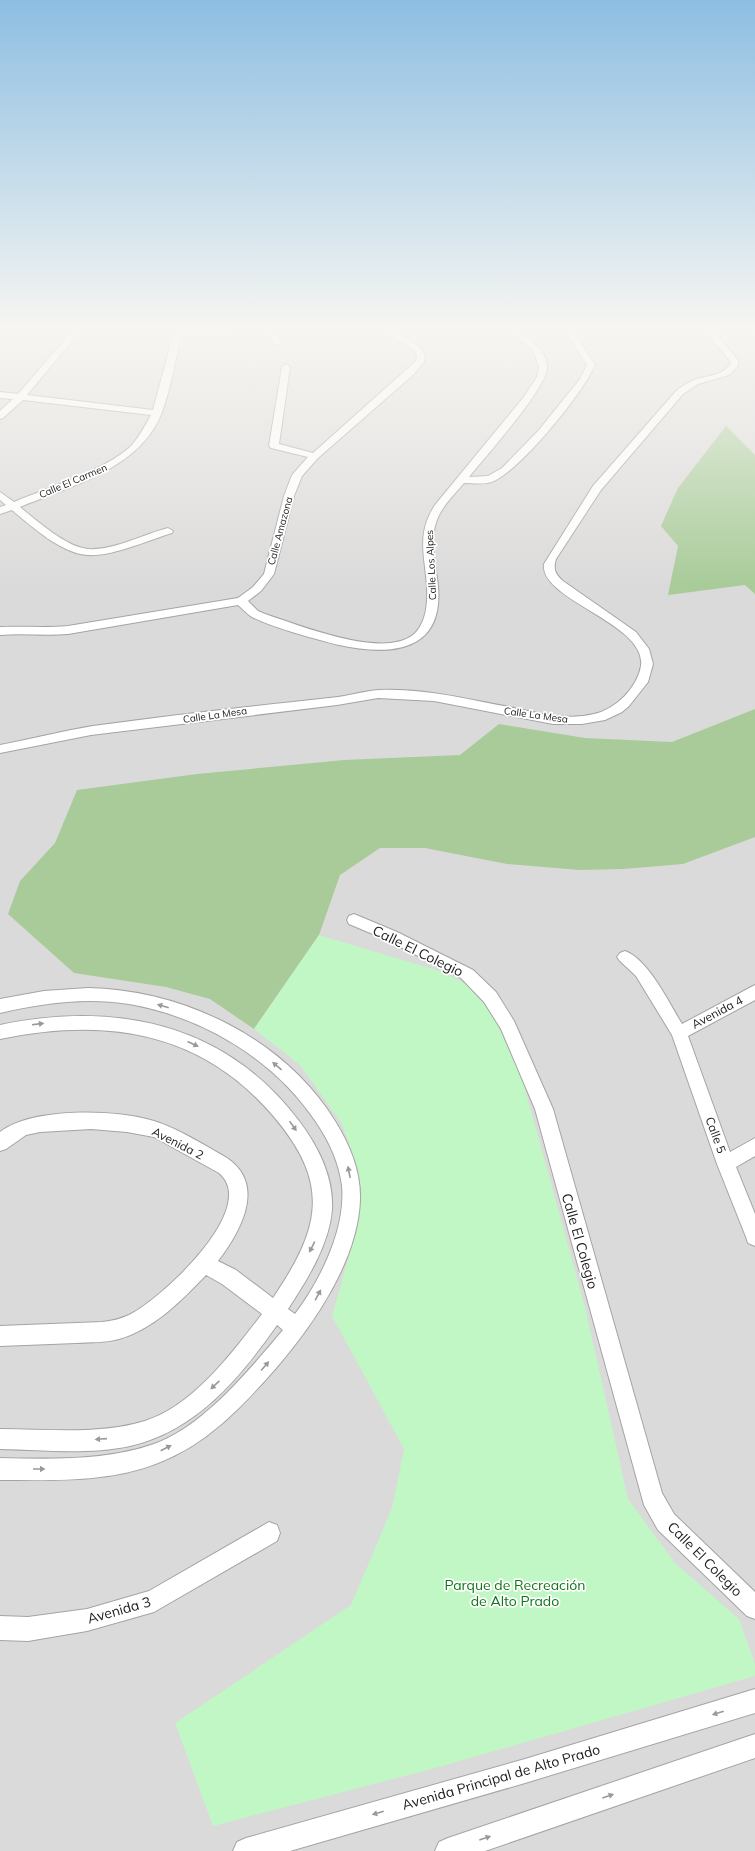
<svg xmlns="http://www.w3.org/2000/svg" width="755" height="1851" font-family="Mulish,sans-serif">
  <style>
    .residential { fill: #dbdada }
    .forest { fill: #a8cb99 }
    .park { fill: #c1f6c5 }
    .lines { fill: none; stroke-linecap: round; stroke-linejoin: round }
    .street-casing { stroke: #a4a4a4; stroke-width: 2 }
    .street { fill: #fff; fill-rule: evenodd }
    .oneway { fill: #999 }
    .labels { text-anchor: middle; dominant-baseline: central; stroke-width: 3.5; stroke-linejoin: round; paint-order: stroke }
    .far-street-label { font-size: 10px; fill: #1d1d1d; stroke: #fff }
    .street-label { font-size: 12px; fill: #1d1d1d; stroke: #fff }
    .near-street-label { font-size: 14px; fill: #1d1d1d; stroke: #fff }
    .near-park-label { font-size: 14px; fill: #117419; stroke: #fff }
  </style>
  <rect width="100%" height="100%" fill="#edeae3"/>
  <rect class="residential" x="0" y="328" width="755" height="1523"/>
  <g class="forest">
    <polygon points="726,426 755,455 755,594 745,585 668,595 678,546 661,526 678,488"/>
    <polygon points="755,709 755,837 683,864 623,869 579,870 507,864 425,848 380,848 340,875 319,935 254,1029 210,999 166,987 74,973 8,914 20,881 55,843 77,790 197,774 344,760 460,755 499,724 585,738 672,742"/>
  </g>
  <polygon class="park" points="319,935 443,972 469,986 492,1013 522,1078 585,1307 628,1499 675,1563 739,1619 755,1664 755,1676 439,1767 213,1826 175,1723 351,1605 392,1508 404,1449 332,1316 358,1224 358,1169 342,1124 300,1065 254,1029"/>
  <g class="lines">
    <g class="street-casing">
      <g id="street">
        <path d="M75 328H83L27 395 153 410 175 328H183L182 331 211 333 236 328H247L223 336H181C175 361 171 388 162 412 141 469 70 486 20 507 36 520 66 547 88 549 112 551 144 534 168 528L173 531 172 533C149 540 111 557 88 555 62 554 31 526 12 510L0 514V507L6 505 0 500V492L14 502C47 488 106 470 131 446 139 437 145 426 151 415L23 400 3 418 0 419V411L13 399 0 398V392L18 394Z"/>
        <polygon points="261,328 269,328 281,340 281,344 275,344"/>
        <path d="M380 328H389L421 348 425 356 424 362 414 374 318 458 302 476 294 496 274 574 261 591 248 601 258 611 265 614C299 625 382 659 413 635 426 624 428 603 427 587 425 556 416 534 435 505L523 398 537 377 539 367 533 350 505 328C516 328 523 334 531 341 540 347 548 358 547 369 545 390 485 457 469 477L488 476 502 468 539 430 580 379 587 365 563 328H571L595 365C582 394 523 467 494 481 486 485 473 483 464 483 453 496 439 509 435 526 430 545 436 566 438 586 444 653 390 656 339 645 315 639 274 628 252 617 247 614 243 609 238 605L68 634C45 636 23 633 0 635V627C23 626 45 628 68 626L238 598 253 587 264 574 284 496 292 475 308 457 271 448 269 446 282 367 286 364 290 367 279 444 313 453 416 361 417 356 415 351Z"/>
        <path d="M703 328H711L738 360V366L729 375 698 384 683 394 601 490 556 559C553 569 555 574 563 581L636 632 649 649 653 664 648 682 629 706 622 712 605 720 582 724H553L434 701 378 698 337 705 91 735 0 753V745C31 739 62 731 93 726 159 717 226 709 293 702 308 700 323 699 338 697 351 695 365 691 379 690 423 688 466 699 509 707 537 713 566 721 594 714 616 709 637 688 641 666 647 623 539 600 544 564L593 486 677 390C682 387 688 382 694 380 705 376 727 375 731 362Z"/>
        <polygon points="354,914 397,932 473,970 496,992 514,1021 553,1109 662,1493 674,1514 755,1592 755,1619 747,1616 658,1530 644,1505 535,1109 501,1029 484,1002 461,978 387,940 349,924 347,920 349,916"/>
        <path d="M625 951C648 959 669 1003 682 1024L755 985V1000L688 1036 730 1152 755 1138V1156L736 1167 755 1214V1246L748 1243 746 1237 717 1164 672 1035 636 976 620 961 617 957 620 953Z"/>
        <path d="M88 988C185 990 284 1039 335 1121 350 1145 361 1172 360 1200 358 1260 314 1324 277 1367 242 1407 207 1444 158 1463 108 1483 52 1480 0 1480V1458C51 1459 105 1461 154 1444 204 1426 250 1369 283 1330L277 1325C240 1378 196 1431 130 1446 88 1455 43 1450 0 1449V1429C48 1429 99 1435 145 1421 193 1406 233 1352 262 1314L222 1284 206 1275C182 1300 154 1329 119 1339 105 1343 90 1342 76 1343 51 1344 25 1345 0 1346V1326L102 1322C112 1321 120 1319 129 1315 160 1300 261 1208 219 1173L154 1137 127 1132 91 1129 40 1132 26 1135 6 1149 0 1151V1132C32 1107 116 1109 154 1121 179 1129 204 1145 227 1158 267 1185 240 1232 218 1261L236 1270 273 1298C319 1230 332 1186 275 1118 202 1031 107 1017 0 1039V1025C116 1001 225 1023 299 1121 318 1146 334 1178 332 1210 329 1245 307 1280 288 1309L295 1314C320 1281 346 1229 342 1186 339 1162 329 1141 316 1122 274 1059 203 1017 129 1004 86 997 42 1003 0 1013V999L44 991Z"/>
        <polygon points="269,1522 277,1525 280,1533 277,1541 154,1612 87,1631 28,1641 0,1640 0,1616 28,1617 87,1609 149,1591"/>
        <polygon points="755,1689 755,1713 525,1783 290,1851 233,1851 237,1842 246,1838 525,1759"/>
        <polygon points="755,1734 755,1758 485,1851 435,1851 439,1842 448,1838"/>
      </g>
    </g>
    <use href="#street" class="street"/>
  </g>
  <defs><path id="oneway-solid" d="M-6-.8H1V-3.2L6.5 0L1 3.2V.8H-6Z"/></defs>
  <g class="oneway">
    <use href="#oneway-solid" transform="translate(163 1006) rotate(-164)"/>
    <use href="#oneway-solid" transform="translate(38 1024) rotate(-7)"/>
    <use href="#oneway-solid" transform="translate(193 1044) rotate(24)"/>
    <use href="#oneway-solid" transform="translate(277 1066) rotate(-140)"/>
    <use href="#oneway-solid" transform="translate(293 1126) rotate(55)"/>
    <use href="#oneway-solid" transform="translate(349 1172) rotate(-101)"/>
    <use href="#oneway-solid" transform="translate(312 1247) rotate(117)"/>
    <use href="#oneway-solid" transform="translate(318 1295) rotate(-62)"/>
    <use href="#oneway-solid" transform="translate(265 1366) rotate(-49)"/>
    <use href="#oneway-solid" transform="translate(215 1385) rotate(137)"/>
    <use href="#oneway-solid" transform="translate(101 1439) rotate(176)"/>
    <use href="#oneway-solid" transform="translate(166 1448) rotate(-27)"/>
    <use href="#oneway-solid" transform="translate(39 1469)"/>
    <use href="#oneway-solid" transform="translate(718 1713) rotate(163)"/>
    <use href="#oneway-solid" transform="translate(608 1796) rotate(-19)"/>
    <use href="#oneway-solid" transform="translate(378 1813) rotate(164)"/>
    <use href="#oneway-solid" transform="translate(485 1838) rotate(-19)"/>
  </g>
  <linearGradient id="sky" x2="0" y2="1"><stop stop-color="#8dbee2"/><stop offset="0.56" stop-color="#f7f6f2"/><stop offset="1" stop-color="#f7f6f2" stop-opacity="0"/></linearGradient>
  <rect width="755" height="587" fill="url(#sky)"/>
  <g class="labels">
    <g class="far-street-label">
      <text transform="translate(73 481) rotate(-23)">Calle El Carmen</text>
      <text transform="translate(280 531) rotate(-75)">Calle Amazona</text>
      <text transform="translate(431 565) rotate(-93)">Calle Los Alpes</text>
      <text transform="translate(215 715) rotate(-8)">Calle La Mesa</text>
      <text transform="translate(536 715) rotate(8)">Calle La Mesa</text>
    </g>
    <g class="street-label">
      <text transform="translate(717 1012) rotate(-28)">Avenida 4</text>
      <text transform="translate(716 1135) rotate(70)">Calle 5</text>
      <text transform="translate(178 1143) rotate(27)">Avenida 2</text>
    </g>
    <g class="near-street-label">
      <text transform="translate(418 951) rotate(26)">Calle El Colegio</text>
      <text transform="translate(580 1241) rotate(74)">Calle El Colegio</text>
      <text transform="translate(705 1559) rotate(45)">Calle El Colegio</text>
      <text transform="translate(119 1610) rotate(-16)">Avenida 3</text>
      <text transform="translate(501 1777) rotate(-16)">Avenida Principal de Alto Prado</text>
    </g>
    <g class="near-park-label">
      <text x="515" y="1585">Parque de Recreación<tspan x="515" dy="16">de Alto Prado</tspan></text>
    </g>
  </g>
</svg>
